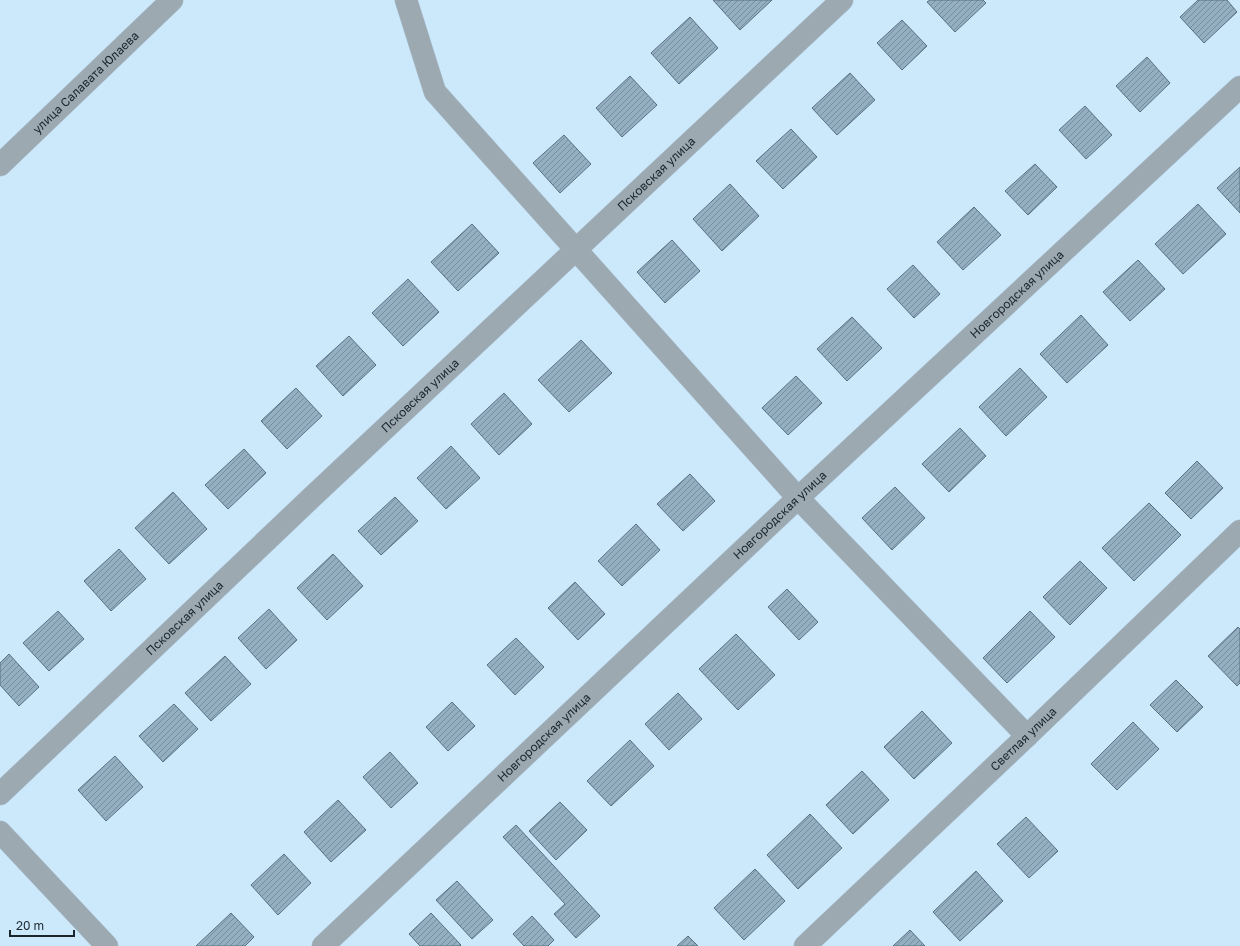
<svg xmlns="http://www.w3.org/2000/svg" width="1240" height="946" font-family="'Golos Text',sans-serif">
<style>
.building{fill:url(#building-hatch);stroke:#577181}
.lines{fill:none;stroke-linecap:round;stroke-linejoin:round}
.minor-casing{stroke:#acc5d6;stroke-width:23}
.minor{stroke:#9da9b1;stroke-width:22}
.labels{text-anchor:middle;stroke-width:4;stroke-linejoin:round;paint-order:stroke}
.street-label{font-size:12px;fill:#1a252c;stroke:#cce8fb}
</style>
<defs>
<pattern id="building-hatch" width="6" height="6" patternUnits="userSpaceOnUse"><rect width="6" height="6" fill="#94afc1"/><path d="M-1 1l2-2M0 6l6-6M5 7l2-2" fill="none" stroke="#788e9d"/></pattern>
</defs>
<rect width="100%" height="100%" fill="#cce8fb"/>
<g class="building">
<path d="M713,0H772L740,30Z"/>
<path d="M930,0H983L986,3L955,32L927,2Z"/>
<path d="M1198,0H1227L1237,12L1204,43L1180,17Z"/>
<path d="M690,17L718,48L679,84L651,53Z"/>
<path d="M902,20L927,46L902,70L877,43Z"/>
<path d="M1147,57L1170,83L1140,112L1116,86Z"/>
<path d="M850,73L875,100L837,135L812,108Z"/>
<path d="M630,76L657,105L622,137L596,108Z"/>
<path d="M1085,106L1112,135L1086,159L1059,130Z"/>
<path d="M791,129L817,157L783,189L756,161Z"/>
<path d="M564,135L591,164L560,193L533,163Z"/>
<path d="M1035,164L1057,187L1028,215L1005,191Z"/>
<path d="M1240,167V213L1217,188Z"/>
<path d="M730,184L759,216L722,251L693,219Z"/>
<path d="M1198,204L1226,234L1183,274L1155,244Z"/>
<path d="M974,207L1001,235L963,270L937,242Z"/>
<path d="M472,224L499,253L458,291L431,262Z"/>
<path d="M672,240L700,271L665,303L637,272Z"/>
<path d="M1138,260L1165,289L1130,321L1103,292Z"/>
<path d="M913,265L940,294L914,318L887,289Z"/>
<path d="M408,279L439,312L403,346L372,313Z"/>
<path d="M1081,315L1108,345L1067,383L1040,354Z"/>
<path d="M852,317L882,348L847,381L817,349Z"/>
<path d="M349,336L376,365L343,396L316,366Z"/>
<path d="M581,340L612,373L569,412L538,380Z"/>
<path d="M1020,368L1047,397L1006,436L979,407Z"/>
<path d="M796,376L822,403L788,435L762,408Z"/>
<path d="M296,388L322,416L287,449L261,421Z"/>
<path d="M504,393L532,424L499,455L471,424Z"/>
<path d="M960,428L986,456L949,492L922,464Z"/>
<path d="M451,446L480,478L446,509L417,478Z"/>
<path d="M244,449L266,473L228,509L205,485Z"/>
<path d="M1197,461L1223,488L1191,519L1165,493Z"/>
<path d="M690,474L715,501L683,531L657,504Z"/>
<path d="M895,487L925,518L892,550L862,518Z"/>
<path d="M173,492L207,529L169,564L135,528Z"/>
<path d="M395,497L418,521L381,555L358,531Z"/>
<path d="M1149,503L1181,535L1134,581L1102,548Z"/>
<path d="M636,524L660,550L622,586L598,561Z"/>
<path d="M119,549L146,579L111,611L84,581Z"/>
<path d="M333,554L363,586L327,620L297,588Z"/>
<path d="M1080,561L1107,588L1070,625L1043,597Z"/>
<path d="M575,582L605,614L578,640L548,608Z"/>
<path d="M787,589L818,622L799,640L768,607Z"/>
<path d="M269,609L297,640L266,669L238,638Z"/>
<path d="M58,611L84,639L49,671L23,643Z"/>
<path d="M1030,611L1055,637L1007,683L983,658Z"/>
<path d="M1238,627L1240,629V683L1237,686L1208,656Z"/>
<path d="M736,634L775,675L738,710L699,669Z"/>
<path d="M516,638L544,667L515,695L487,665Z"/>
<path d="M9,654L39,687L19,706L0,685V663Z"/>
<path d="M225,656L251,684L211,721L185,693Z"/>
<path d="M1176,680L1203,707L1177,732L1150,705Z"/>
<path d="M678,693L702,719L669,750L645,724Z"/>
<path d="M452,702L475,726L448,751L426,727Z"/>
<path d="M174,704L198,729L163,762L139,736Z"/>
<path d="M922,711L952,743L914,779L884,747Z"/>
<path d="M1133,722L1159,749L1117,790L1091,764Z"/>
<path d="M630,740L654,766L611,806L587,781Z"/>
<path d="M390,752L418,783L391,808L363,777Z"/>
<path d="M115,756L143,787L106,821L78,790Z"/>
<path d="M862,771L889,800L853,834L826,805Z"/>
<path d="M338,800L366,830L331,862L304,832Z"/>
<path d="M560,802L587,830L556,860L529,831Z"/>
<path d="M810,814L842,848L798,889L767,855Z"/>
<path d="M1026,817L1058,851L1029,878L997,844Z"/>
<path d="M516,825L600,916L576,938L554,914L565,904L503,837Z"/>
<path d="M284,854L311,883L278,915L251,885Z"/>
<path d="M755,869L785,901L744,940L714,908Z"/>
<path d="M976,871L1003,901L960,941L933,912Z"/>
<path d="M457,881L493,920L472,939L436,900Z"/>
<path d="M231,913L254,937L245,946H196Z"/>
<path d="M431,913L461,945L460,946H420L409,934Z"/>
<path d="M532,916L554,940L548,946H524L513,934Z"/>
<path d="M910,930L925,946H893Z"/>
<path d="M688,936L698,946H677Z"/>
</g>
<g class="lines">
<defs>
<g id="minor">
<path d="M406,0L435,92L798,498L1027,736"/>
<path id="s1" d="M0,165L172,0"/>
<path id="s2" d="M0,794L311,498L842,0"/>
<path d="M0,832L107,946"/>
<path id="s3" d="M323,946L798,498L1240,87"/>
<path id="s4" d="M805,946L1027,736L1240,531"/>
</g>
</defs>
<use href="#minor" class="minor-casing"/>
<use href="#minor" class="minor"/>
</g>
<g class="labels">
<g class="street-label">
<text dy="4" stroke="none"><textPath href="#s1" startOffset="119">улица Салавата Юлаева</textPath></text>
<text dy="4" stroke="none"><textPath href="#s2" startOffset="903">Псковская улица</textPath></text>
<text dy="4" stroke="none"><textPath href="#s3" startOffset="952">Новгородская улица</textPath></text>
<text dy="4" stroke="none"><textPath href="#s2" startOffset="579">Псковская улица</textPath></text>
<text dy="4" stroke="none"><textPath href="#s3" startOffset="628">Новгородская улица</textPath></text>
<text dy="4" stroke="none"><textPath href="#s2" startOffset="255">Псковская улица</textPath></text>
<text dy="4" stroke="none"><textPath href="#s3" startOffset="304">Новгородская улица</textPath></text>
<text dy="4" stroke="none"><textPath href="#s4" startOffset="301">Светлая улица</textPath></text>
</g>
</g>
<path d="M10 930v6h64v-6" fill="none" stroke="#1a252c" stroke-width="2"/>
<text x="16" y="930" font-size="12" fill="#1a252c" stroke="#cce8fb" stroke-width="3" paint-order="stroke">20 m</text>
</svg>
